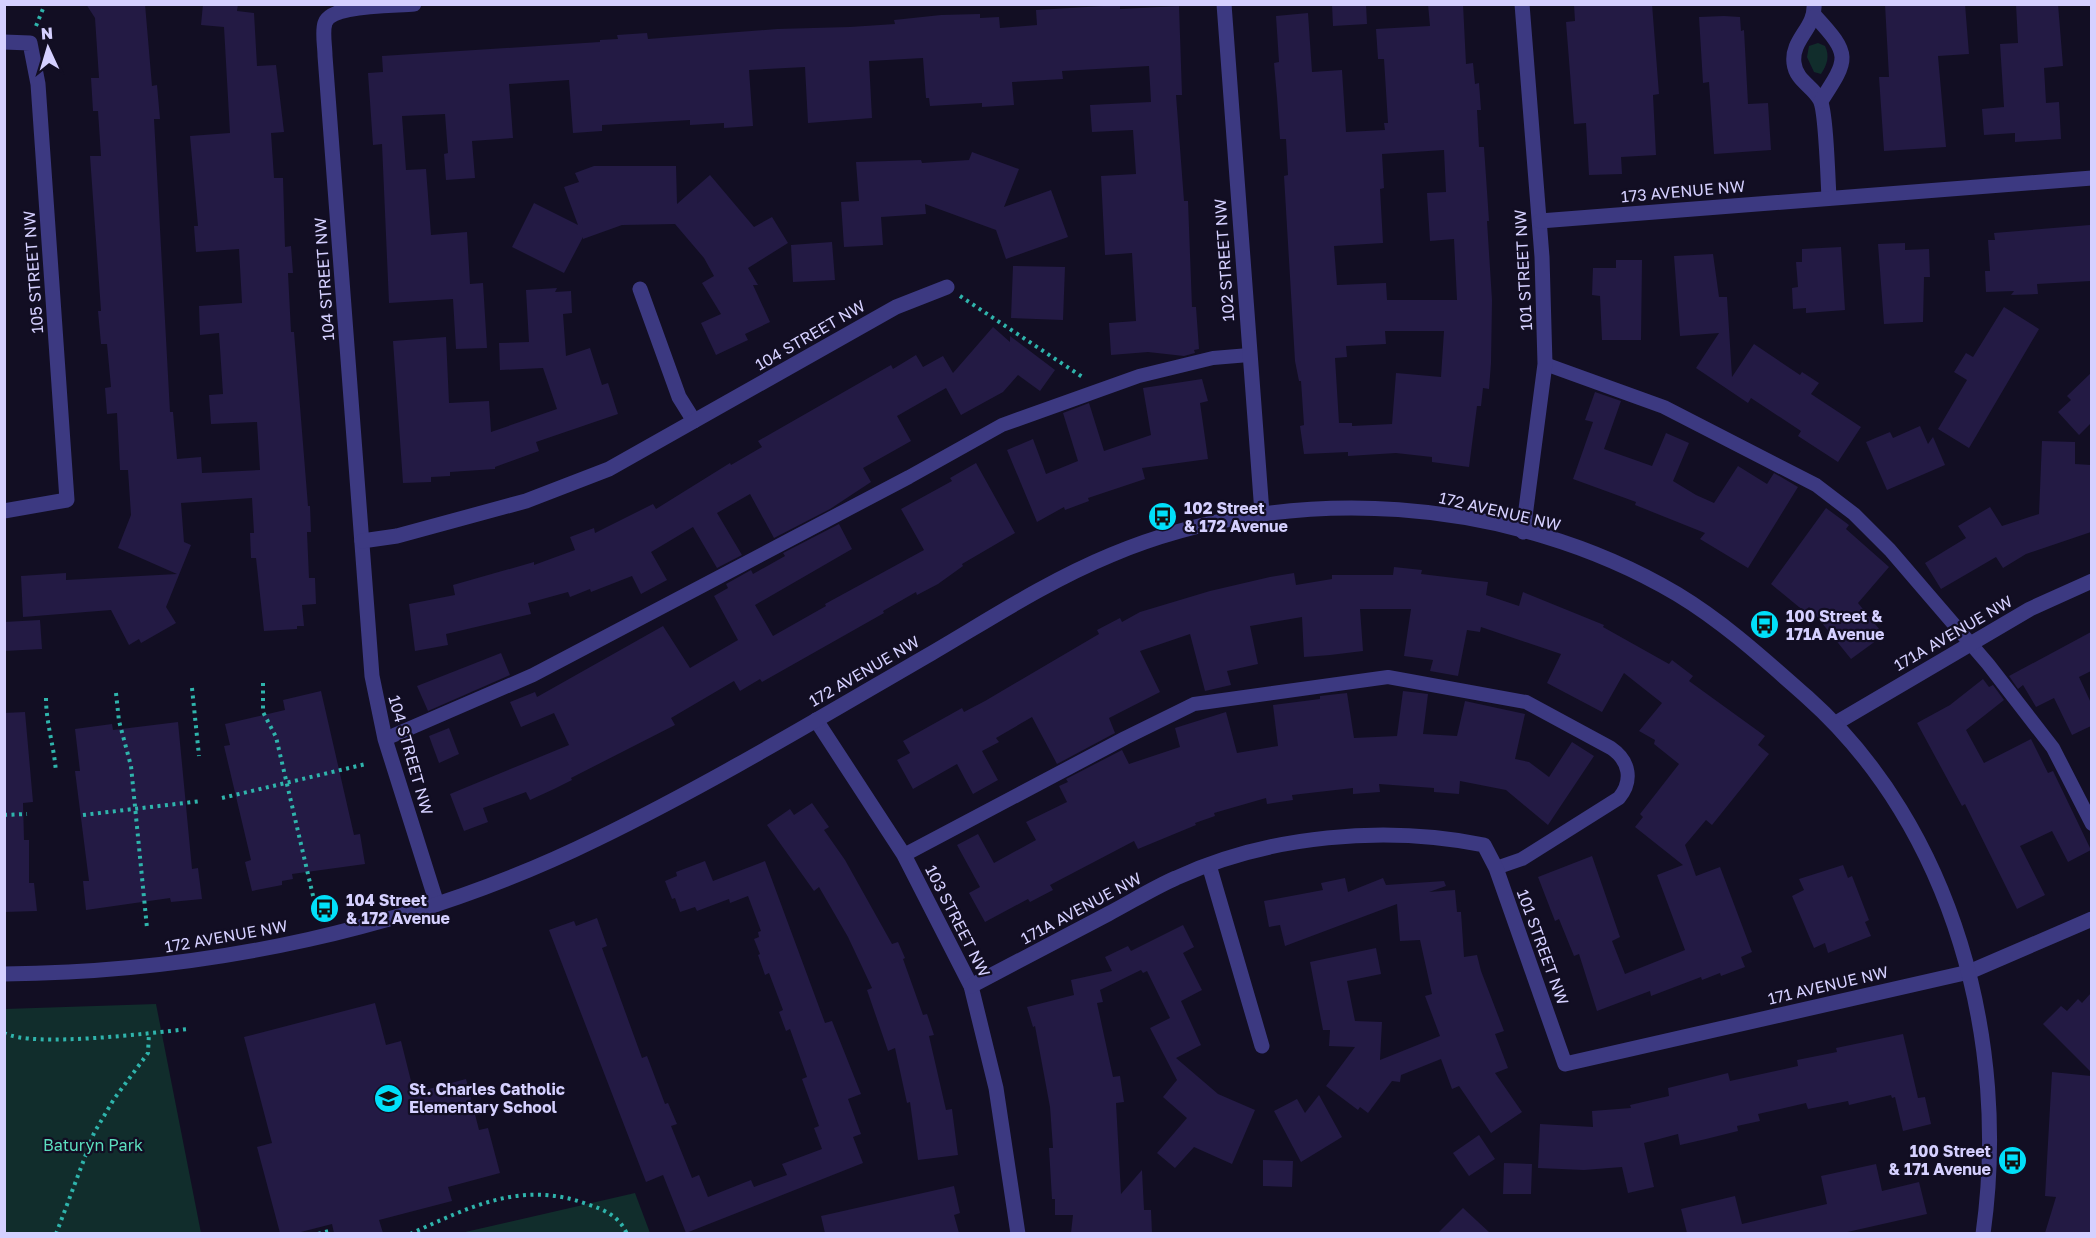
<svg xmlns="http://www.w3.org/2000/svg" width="2096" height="1238" font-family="'Golos Text',sans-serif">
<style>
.green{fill:#112d2c}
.building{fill:#231a44;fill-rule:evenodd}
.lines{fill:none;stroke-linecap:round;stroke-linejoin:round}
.path{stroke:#2fb4ac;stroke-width:4;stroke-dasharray:3 4.5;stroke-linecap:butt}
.service{stroke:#3c3981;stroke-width:14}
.minor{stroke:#3c3981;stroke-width:15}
.tertiary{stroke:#3c3981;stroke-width:15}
.labels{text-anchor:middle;stroke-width:4.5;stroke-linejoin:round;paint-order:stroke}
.street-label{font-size:16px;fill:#d5d0ff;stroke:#120e23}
.poi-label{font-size:16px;font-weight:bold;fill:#d5d0ff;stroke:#120e23;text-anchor:start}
.park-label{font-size:16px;fill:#5cdfbf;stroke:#120e23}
</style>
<rect width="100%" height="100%" fill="#120e23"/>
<g class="green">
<path d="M1818,43L1825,46C1830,56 1827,65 1821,74L1814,72L1807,57L1809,46Z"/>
<path d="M156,1004L201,1233H5V1009Z"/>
<path d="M635,1193L650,1233H461Z"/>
</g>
<g class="building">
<path d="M86,4H145L152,86L157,85L160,119H154L170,412H173L177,459L201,457L202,473L260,470L257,422L211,424L209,395L223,394L219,333L200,335L199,306L242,303L239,249L196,252L194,226H198L190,136L230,133L224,27L201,25L203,4H238L237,11L254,13L257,66L276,65L284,132L271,133L274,178H283L285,247L291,246L293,273H288L291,332H294L308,506H310L311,532H307L309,578H315L316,604L302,605L304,626H297V629L264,631L256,558H251L250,533H254L252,498L181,503L184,542L191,545L166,607L176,623L141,643L139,639L129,645L111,610L23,617L21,576L66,573V580L177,574L118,548L131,515L128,470H120L117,413L107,414L105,388L111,387L107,344H101L98,311H101L90,156H101L98,111H93L91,78H99L95,18Z"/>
<path d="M1332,4H1366L1367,24L1333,26Z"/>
<path d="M1428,4H1463L1466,64L1473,63L1475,84L1479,83L1481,110H1477L1479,147H1484L1489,221H1487L1492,300L1491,363L1489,389L1483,388L1481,406H1477L1469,467L1432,462V457L1396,453L1348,456V452L1304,454L1300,426L1304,425L1301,381H1299L1295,361L1284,176L1288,175L1286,139H1280L1277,97L1274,63L1279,62L1276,16L1308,13L1312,72L1342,70L1346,132L1385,130L1384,123H1388L1384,59H1378L1376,29L1430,26ZM1444,150L1446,192L1427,193L1430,241L1454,239L1457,300H1387L1386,283L1337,285L1334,246L1383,243L1380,189L1384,188L1382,154ZM1385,331H1444L1441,377L1396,373L1392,424L1352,426V423H1339L1335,358L1347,357L1346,346L1386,344Z"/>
<path d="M1574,4H1652L1659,94L1653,95L1656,155L1621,157L1622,174L1589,175L1586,123L1574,124L1566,22L1575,21Z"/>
<path d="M1885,4H1965L1969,54L1938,56L1946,147L1884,151L1879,77H1889Z"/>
<path d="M2016,4H2058L2063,66L2044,68L2046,103L2059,102L2061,139L2015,142V133L1984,135L1982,109L2004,107L2000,44L2018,43Z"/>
<path d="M1120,5V9L1179,6L1182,95H1176L1184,201H1188L1192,307H1196L1199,349L1194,350L1195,353L1184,356L1148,352L1111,355L1109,323L1136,321L1132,253L1105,255L1101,176L1136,174L1133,130L1092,132L1090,105L1151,102L1149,66L1062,71L1063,79L1012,82L1014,105L982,107V103L930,106L929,98H926L923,58L869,61L872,118L808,123L805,67L749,70L753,126L724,128V123L690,125V120L602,125V131L573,133L569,80L509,84L513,138L472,141L475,178L446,180L444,154L448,153L445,114L402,116L406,170L426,169L431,235L467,232L470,284L483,283L487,348L456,349L453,299L389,303L382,144L373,145L368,73L383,72L382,56L600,42V40L618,39L617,35L647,33L648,39L777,29L850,27L895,24L894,20L941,15L980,14V18L999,17L1000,28L1037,25L1036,10Z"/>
<path d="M1724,16L1740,17L1741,31L1744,30L1748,104L1768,103L1771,150L1714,154L1709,82L1703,83L1699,17Z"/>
<path d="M972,152L1019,169L1004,207L1051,190L1068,237L1006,259L996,230L925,204L926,214L881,217L883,245L844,247L841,202L859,201L856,162L921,160L922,163L969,160Z"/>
<path d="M594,166H676L677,204L710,175L754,227L772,217L788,243L748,268L758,285H753L770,322L745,334L748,340L716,355L701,323L721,314L702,283L714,276L704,258L675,224L622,225L583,239V237L564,273L512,247L534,203L578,225L564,187L579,182L575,173Z"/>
<path d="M2090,225L2091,281L2037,284L2038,294L2011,295L2014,291L1986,292L1985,271H1990L1988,240H1995L1994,233Z"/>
<path d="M832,242L835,280L793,282L791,245Z"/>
<path d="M1905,243V250L1929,249L1930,277H1924L1923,322L1884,324L1878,244Z"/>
<path d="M1841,247L1845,310L1806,313V308L1793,309L1792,288L1798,287L1796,262H1802V249Z"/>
<path d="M1713,254L1719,297H1727L1732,377L1754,344L1800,375L1802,372L1819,383L1811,394L1861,427L1838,462L1798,436L1801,431L1751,398L1748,403L1696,368L1719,333L1680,336L1674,256Z"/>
<path d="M1616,260H1642L1641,340H1602L1600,296L1592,295L1593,268H1616Z"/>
<path d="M1013,266L1065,267L1063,320L1011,318Z"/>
<path d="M557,288L555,292L571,291L572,313L563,314L566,356L590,348L602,385L608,383L618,414L536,442L539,451L495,467V469L450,472V476L431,477V482L403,483L393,341L446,337L449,403L489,401L491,432L557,409L543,368L500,370L499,343L529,342L526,290Z"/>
<path d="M2004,307L2039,329L1969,448L1938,429L1967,380L1954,372L1966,353L1973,357Z"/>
<path d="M993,327L1010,342V336L1055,370L1040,391L1018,375L1003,392L961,415L946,388L897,416L911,441L863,468L871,482L830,509L774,538L750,494L717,513L742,555L717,568L693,527L651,552L667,580L641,594L632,576L591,592L590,589L570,597L568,592L528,603L531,614L446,634L448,645L415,651L409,604L455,595L453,585L534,562V565L575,550L570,537L594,528L595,533L653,504L656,509L730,463L731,465L762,447L758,441L891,365L893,369L916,355L923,367L943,356L953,373Z"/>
<path d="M2091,373V423L2079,435L2058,412L2071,400L2067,396Z"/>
<path d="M1202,379L1208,401L1200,403L1208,459L1142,468L1145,479L1088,498L1089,501L1065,510L1064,507L1037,522L1007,450L1033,439L1046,474L1078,461L1063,413L1089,403L1104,451L1151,435L1143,388Z"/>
<path d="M1595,392L1621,401L1604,449L1652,466L1666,433L1689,443L1673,481L1696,495L1714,503L1738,466L1767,484L1774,473L1798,487L1748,568L1700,539L1705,533L1635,505L1636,502L1573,479L1593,422L1585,420Z"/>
<path d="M1920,426L1928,444L1933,437L1945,465L1887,490L1866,442L1890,432L1893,438Z"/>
<path d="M2042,441L2075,442V464L2091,465V532L2026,554L2003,568L1996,557L1941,589L1925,563L1966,538L1958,526L1990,507L2002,526L2039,514Z"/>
<path d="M976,463L1015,533L962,564L963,566L938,584L917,595L916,592L883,611L884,613L762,682L760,679L740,691L734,681L671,718L675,725L571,778L572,780L554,789L530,800L526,792L483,808L488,822L464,831L450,794L569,745L554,713L521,727L510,702L535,692L537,697L663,626L690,668L738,640L714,596L728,588L726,584L751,570L753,574L785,556L783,553L839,524L852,549L755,605L773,636L826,606L825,604L924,550L901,509L952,481L950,478Z"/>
<path d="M1826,508L1849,525L1846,529L1889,567L1858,603L1884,635L1851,659L1809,607L1805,612L1771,584Z"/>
<path d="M1394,567L1422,570L1421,574L1488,582L1486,595L1519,606L1523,592L1604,625L1603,627L1669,664L1672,660L1693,676L1689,681L1765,736L1758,745L1769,754L1712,825L1706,820L1685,845L1696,876L1720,867L1752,952L1741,957L1745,967L1721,976L1720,973L1702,980L1701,977L1651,996L1650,991L1597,1011L1579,954L1574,956L1559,919L1555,921L1538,877L1592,856L1620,937L1612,941L1625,974L1685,950L1657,875L1683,865L1635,827L1643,817L1640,814L1679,764L1654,744L1655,740L1639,731L1662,703L1624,673L1602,712L1547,683L1561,654L1481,627L1480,632L1467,630L1458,676L1430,671L1433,660L1404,656L1411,609H1360L1363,651L1330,655L1304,657L1302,617L1250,626L1258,664L1227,671L1231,685L1205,691L1190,634L1140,651L1160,692L1109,718L1115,733L1057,764L1032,717L996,738L999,742L982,751L998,780L973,794L957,764L913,789L897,760L910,753L903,741L962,708L964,712L985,701L1099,634L1097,630L1120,618L1122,622L1140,612L1210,591L1270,577L1294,573L1296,585L1332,579V575H1393Z"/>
<path d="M40,620L42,649L4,651V622Z"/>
<path d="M2091,632V671L2079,677L2091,703V726L2072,735L2054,698L2036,707L2023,685L2018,689L2009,676Z"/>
<path d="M501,653L510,675L428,711L417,686Z"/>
<path d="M1983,679L1989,687L1993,685L2004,700L1966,730L1984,763L2031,739L2048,773L2053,771L2091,850L2068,862L2052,831L2020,846L2045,895L2017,909L1965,804L1962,806L1917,723L1950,705Z"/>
<path d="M321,691L354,835L360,834L365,864L292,874L293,879L282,881V885L252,891L245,862L251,860L224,746L230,745L225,724L285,710L283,700Z"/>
<path d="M1403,691L1428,694L1423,734L1457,736L1465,701L1525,714L1515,759L1529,762L1549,777L1572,742L1594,756L1548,825L1506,790L1460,781L1459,794L1434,792V788L1379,784L1380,792L1353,794V788L1292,795L1293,800L1267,804L1266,798L1214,813L1215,816L1195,823L1196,825L1138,849L1134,841L1050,885L1053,890L1030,902L1028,899L985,922L969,893L980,887L957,845L978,834L994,863L1036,840L1026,822L1067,802L1059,786L1068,782L1066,779L1122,750L1129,764L1180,747L1175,728L1226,712L1237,753L1278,746L1273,705L1320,699V696L1347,693L1354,738L1397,736Z"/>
<path d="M25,712L33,802L23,803L24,840H29V883H34L37,911L4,912V713Z"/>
<path d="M178,722L192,869L198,868L202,899L171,902L170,898L86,910L83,881H89L75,771H80L75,729L112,724L113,730Z"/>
<path d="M449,728L459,754L439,763L429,736Z"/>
<path d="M812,803L829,827L824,830L845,860L892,944L898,942L905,958L903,959L923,1015L927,1014L934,1035L929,1036L946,1110L952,1109L958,1155L918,1160L910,1102L907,1103L895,1048L888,1051L867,990L872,988L848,937L819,887L814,891L767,825L790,809L794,815Z"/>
<path d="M705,861L713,881L765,861L825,1023L832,1021L861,1094L848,1099L861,1134L853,1137L863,1163L686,1233L663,1175L646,1182L549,930L574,921L576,926L597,918L607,946L602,948L642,1058L647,1056L665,1104L668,1103L677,1124L671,1126L692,1178L699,1175L708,1197L751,1180L754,1187L787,1175L782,1164L822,1149L814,1128L819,1126L802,1079L807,1077L790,1029L786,1031L779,1012L783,1010L769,973L765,975L758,955L760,954L754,939L759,937L758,932L761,931L748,896L730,903L729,899L697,911L695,907L680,912L675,898L672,899L665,881L677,876L676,872Z"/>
<path d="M1843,865L1848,878L1852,876L1869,920L1865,922L1871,936L1828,953L1825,943L1814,948L1792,896L1804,890L1799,879Z"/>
<path d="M1345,878L1348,892L1383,878L1386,885L1444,881L1446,886L1429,892L1455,890L1457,912H1461L1464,957L1477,955L1481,971L1504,1031L1495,1034L1508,1068L1495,1073L1522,1112L1491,1133L1459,1086L1452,1089L1441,1059L1401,1075L1400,1082L1392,1081L1368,1113L1360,1107L1358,1110L1326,1086L1355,1047L1329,1046L1330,1030H1323L1310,962L1376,948L1381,974L1347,981L1355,1021L1382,1022L1380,1060L1440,1036L1425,996L1432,994L1420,940L1400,941L1397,904L1285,946L1280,925L1269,927L1264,901L1323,890L1321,883Z"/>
<path d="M1183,925L1194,947L1183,953L1202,990L1181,1001L1201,1045L1176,1058L1218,1094L1255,1110L1232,1164L1194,1147L1175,1168L1157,1153L1187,1118L1163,1097L1177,1080L1150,1028L1170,1018L1147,971L1143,973L1141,970L1100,990L1103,1002L1097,1003L1113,1077L1120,1076L1124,1102L1116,1103L1121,1194L1142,1170L1144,1210H1151L1152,1233H1071L1073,1215H1055V1199H1052L1049,1148H1053L1050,1107L1035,1026L1033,1027L1027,1007L1074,995L1071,980L1112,971L1105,957L1128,946L1131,951Z"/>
<path d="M2091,993V1072L2043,1024L2061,1006L2067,1011L2078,999L2082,1003Z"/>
<path d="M375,1003L386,1045L401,1041L414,1093L466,1079L479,1130L488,1128L500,1173L448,1187L452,1201L379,1220L383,1233H334L332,1224L297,1233H280L257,1147L272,1143L244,1037Z"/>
<path d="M1903,1034L1918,1098L1925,1097L1931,1124L1903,1131L1895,1097L1892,1098L1891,1095L1849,1105L1848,1101L1808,1109L1806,1103L1758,1114L1760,1121L1737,1126L1738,1131L1706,1139L1680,1145L1678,1134L1644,1143L1654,1187L1628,1193L1622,1167L1584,1170L1538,1168L1540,1124L1593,1127L1592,1111L1631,1108L1630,1105L1669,1096L1668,1088L1728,1073L1730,1081L1798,1066L1797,1060L1837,1052L1836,1048Z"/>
<path d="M2052,1072L2091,1076V1233H2045L2056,1197L2045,1196Z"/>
<path d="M1319,1095L1342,1137L1301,1162L1274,1111L1297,1099L1305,1113Z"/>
<path d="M1479,1135L1495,1159L1469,1176L1453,1153Z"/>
<path d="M1263,1160L1293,1161L1292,1187L1263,1186Z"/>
<path d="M1504,1163L1532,1164L1531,1194H1503Z"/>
<path d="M1876,1164L1882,1191L1919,1182L1927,1214L1843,1233H1687L1681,1209L1735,1196L1742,1224L1827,1204L1821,1176Z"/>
<path d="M954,1186L960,1213L954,1215L959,1233H825L821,1216Z"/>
<path d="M1463,1208L1490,1233H1438Z"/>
</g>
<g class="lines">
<g class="path">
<path d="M36,26L45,4"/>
<path d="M960,296L1084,378"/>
<path d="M263,683V712L276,737L314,900"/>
<path d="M192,688L199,756"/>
<path d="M116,693L119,721L131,766L147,928"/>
<path d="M46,698C46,723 54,746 56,772"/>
<path d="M222,798L366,764"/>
<path d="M4,815L27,814"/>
<path d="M83,815L201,801"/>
<path d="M4,1033C33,1048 151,1033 188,1029"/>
<path d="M56,1234L94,1133L114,1099L148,1053L149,1033"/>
<path d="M318,1234L329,1231"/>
<path d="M410,1234C470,1207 521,1180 587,1204C605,1210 619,1216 627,1234"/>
</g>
<g class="service">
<path d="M1545,364L1664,407L1816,485L1854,514L1890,550L1988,664L2053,748L2092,824"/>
<path d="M385,739L533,675L909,477L1002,425L1139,376L1213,358L1249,355"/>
<path d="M904,855L1125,738L1194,704L1388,677L1526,702L1611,748C1630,761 1633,781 1619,798L1522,859L1496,868"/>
</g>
<g class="minor">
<path d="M414,4C396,6 331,4 325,23C322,32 325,46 325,56L372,676L385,739L437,904"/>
<path d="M1224,4L1262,513"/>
<path d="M1522,4L1542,257L1545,364L1523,532"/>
<path d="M1814,4C1816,28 1791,39 1794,63C1796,81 1813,86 1820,100C1826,111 1828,181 1829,198"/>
<path d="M1815,16C1851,55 1849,58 1821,101"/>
<path d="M4,42L30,43L38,84L67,500L4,511"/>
<path d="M1540,221L2092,178"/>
<path d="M640,289L679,397L694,421"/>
<path d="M362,541L397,536L526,501L609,469L896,307L947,287"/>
<path d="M816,720L904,855L971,986L996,1088L1018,1234"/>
<path d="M1836,723L2030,609L2092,581"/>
<path d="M1209,865L1262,1046"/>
<path d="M971,986C1017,962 1063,938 1108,914C1131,902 1153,888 1176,878C1269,835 1385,825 1484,845L1496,868L1565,1064L1969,972L2092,919"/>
</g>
<path class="tertiary" d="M4,974C208,972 414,929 597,839C710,784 823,716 932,653C990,619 1048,581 1111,555C1289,480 1511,496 1677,594C1725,623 1765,660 1807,697C1954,828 2010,1043 1983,1234"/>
</g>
<defs>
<symbol id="bus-disc" viewBox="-11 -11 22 22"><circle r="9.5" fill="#01dff9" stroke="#120e23"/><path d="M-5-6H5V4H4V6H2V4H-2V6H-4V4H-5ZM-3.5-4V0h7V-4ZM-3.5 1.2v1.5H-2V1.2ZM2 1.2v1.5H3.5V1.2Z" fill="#111"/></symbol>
<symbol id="school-disc" viewBox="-11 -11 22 22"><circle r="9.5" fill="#01dff9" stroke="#120e23"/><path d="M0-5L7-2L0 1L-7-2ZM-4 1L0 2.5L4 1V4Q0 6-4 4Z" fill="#111"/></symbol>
</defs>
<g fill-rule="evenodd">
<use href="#bus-disc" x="1146" y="500" width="33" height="33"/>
<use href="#bus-disc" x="1748" y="608" width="33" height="33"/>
<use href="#bus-disc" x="308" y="892" width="33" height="33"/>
<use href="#school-disc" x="372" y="1082" width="33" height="33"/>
<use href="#bus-disc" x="1996" y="1144" width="33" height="33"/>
</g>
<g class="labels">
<g class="street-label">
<text transform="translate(1683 191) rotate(-5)" y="6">173 AVENUE NW</text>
<text transform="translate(1224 260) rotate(-94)" y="6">102 STREET NW</text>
<text transform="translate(1523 270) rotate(-93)" y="6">101 STREET NW</text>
<text transform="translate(33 272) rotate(-94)" y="6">105 STREET NW</text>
<text transform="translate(324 279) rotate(-94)" y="6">104 STREET NW</text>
<text transform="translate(810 335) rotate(-30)" y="6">104 STREET NW</text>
<text transform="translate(1500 511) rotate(13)" y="6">172 AVENUE NW</text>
<text transform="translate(1953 633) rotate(-30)" y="6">171A AVENUE NW</text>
<text transform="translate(864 671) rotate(-30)" y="6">172 AVENUE NW</text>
<text transform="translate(411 755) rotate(74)" y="6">104 STREET NW</text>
<text transform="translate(1081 908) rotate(-28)" y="6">171A AVENUE NW</text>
<text transform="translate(958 921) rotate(63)" y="6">103 STREET NW</text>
<text transform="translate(226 936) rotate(-10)" y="6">172 AVENUE NW</text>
<text transform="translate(1543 947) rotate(70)" y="6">101 STREET NW</text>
<text transform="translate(1828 985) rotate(-13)" y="6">171 AVENUE NW</text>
</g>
<g class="poi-label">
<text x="1184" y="514">102 Street<tspan x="1184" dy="18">&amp; 172 Avenue</tspan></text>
<text x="1786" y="622">100 Street &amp;<tspan x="1786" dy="18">171A Avenue</tspan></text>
<text x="346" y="906">104 Street<tspan x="346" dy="18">&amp; 172 Avenue</tspan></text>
<text x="409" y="1095">St. Charles Catholic<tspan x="409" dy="18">Elementary School</tspan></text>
<text x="1991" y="1157" text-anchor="end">100 Street<tspan x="1991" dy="18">&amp; 171 Avenue</tspan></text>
</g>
<g class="park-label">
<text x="93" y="1151">Baturyn Park</text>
</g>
</g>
<rect width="2096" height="1238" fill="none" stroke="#d5d0ff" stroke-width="12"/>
<g transform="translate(48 48) rotate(356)" stroke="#120e23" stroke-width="4.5" paint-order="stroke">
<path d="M0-4.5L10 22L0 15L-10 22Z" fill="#d5d0ff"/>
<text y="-9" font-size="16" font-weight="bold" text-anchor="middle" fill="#d5d0ff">N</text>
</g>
</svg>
